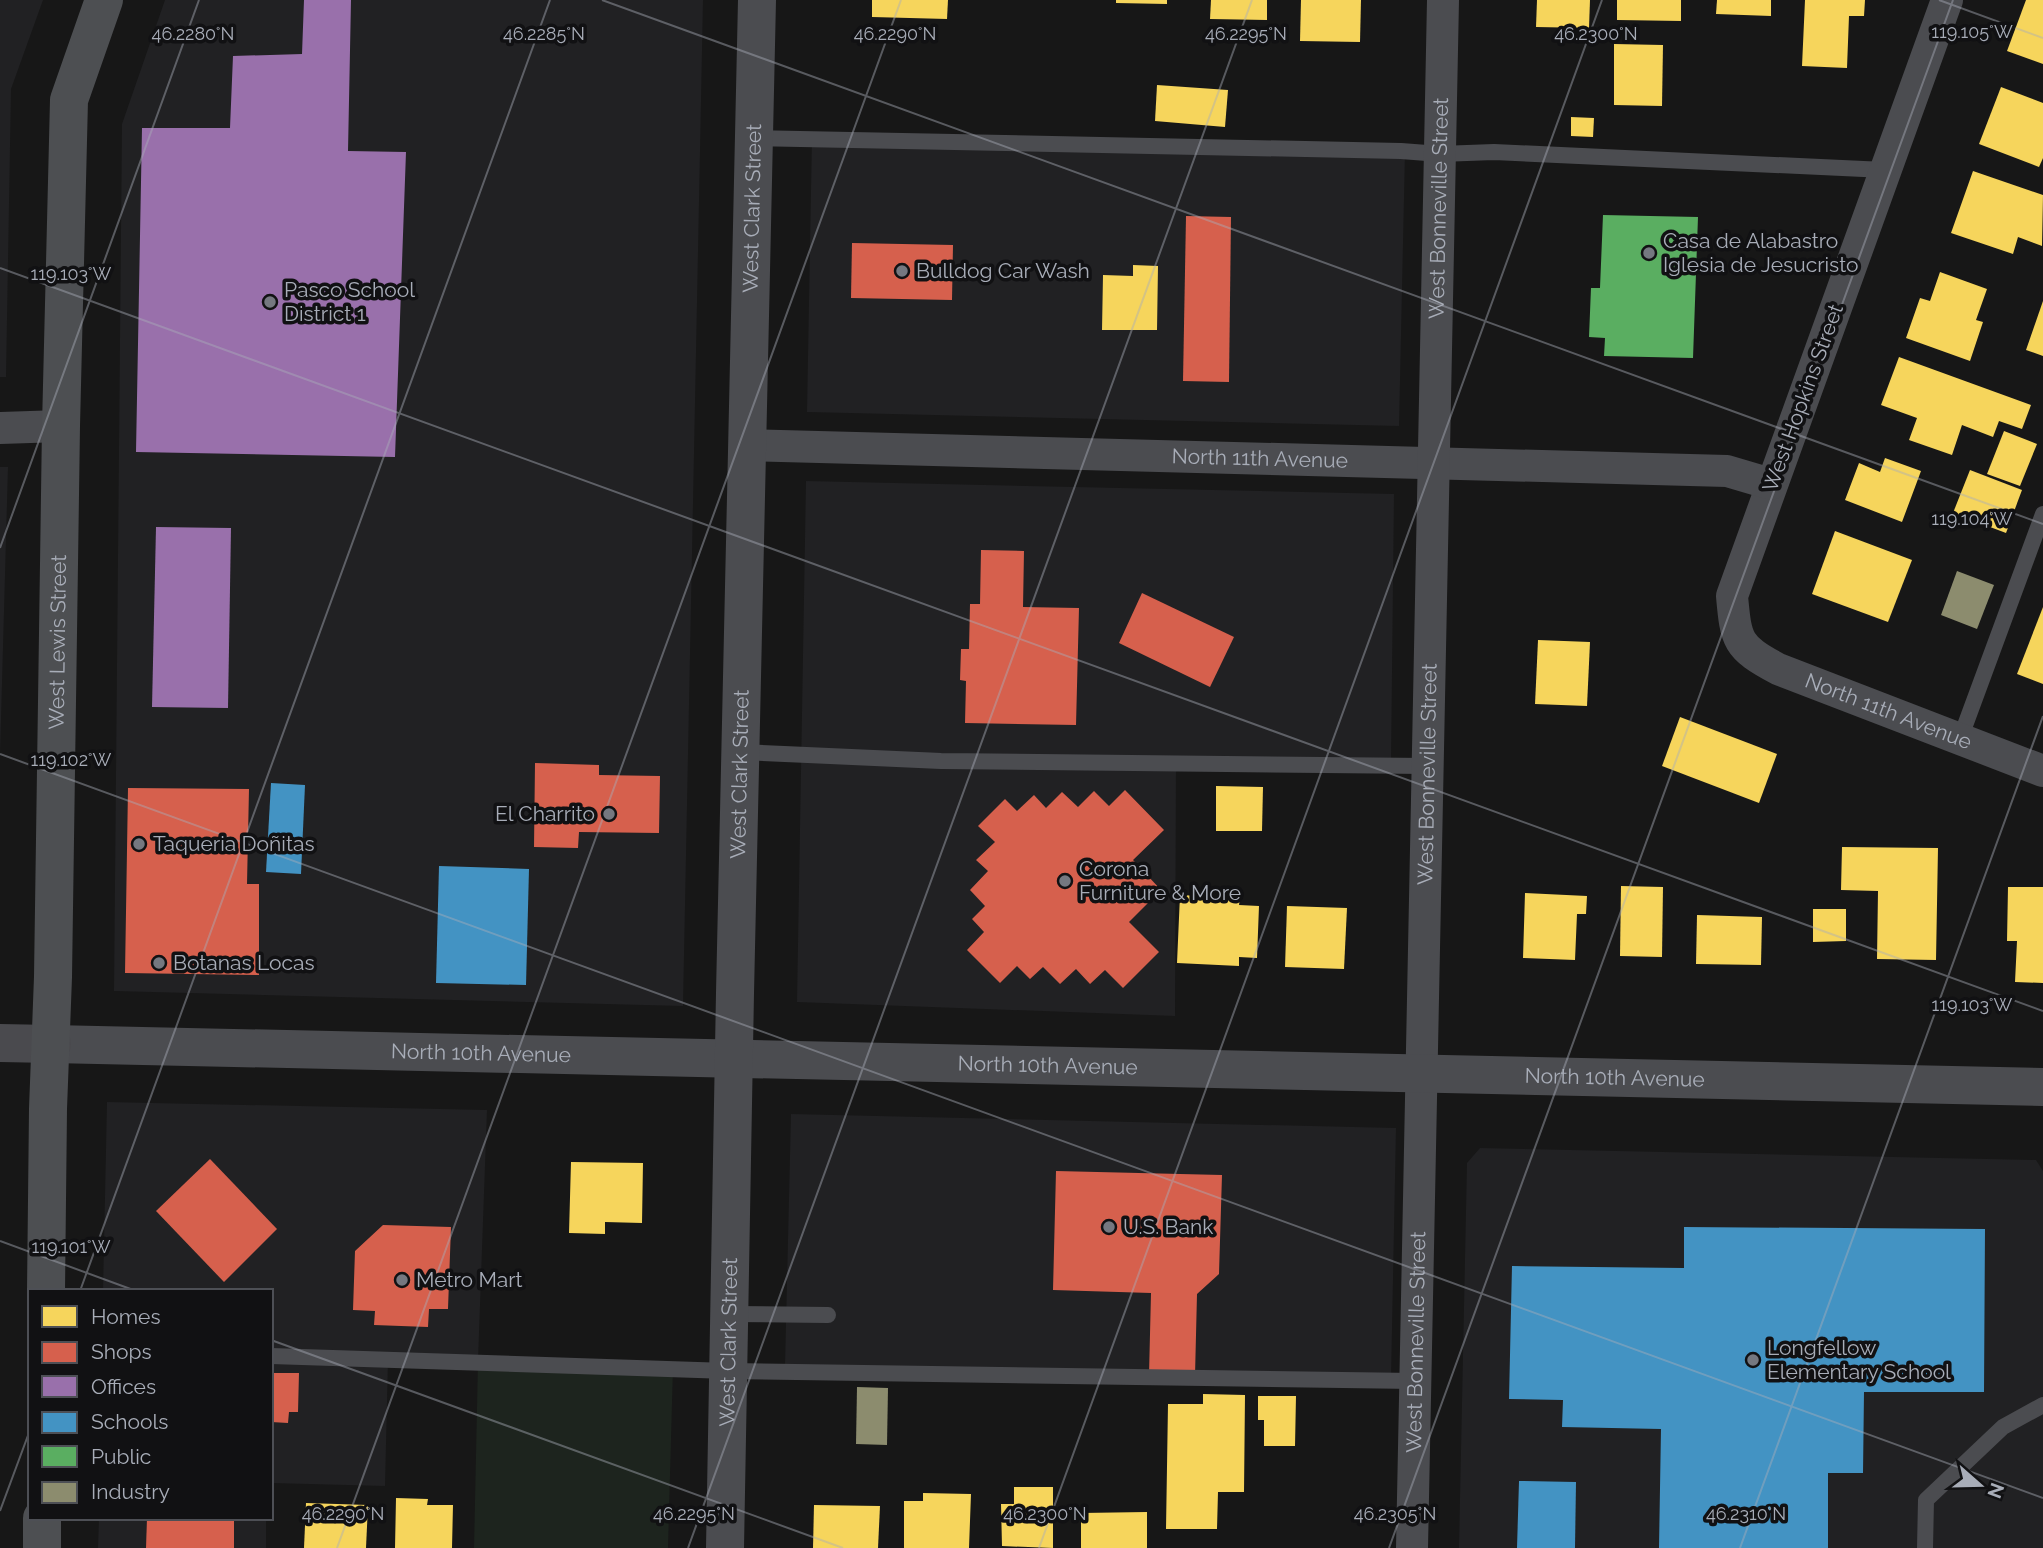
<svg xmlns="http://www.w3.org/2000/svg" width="2043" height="1548" font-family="Raleway,sans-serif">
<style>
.built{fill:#212123}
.green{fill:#1d241e}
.homes{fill:#f6d55c}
.shops{fill:#d6604d}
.offices{fill:#9970ab}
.schools{fill:#4393c3}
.public{fill:#5aae61}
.industry{fill:#8c8c6e}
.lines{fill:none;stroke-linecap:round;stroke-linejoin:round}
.service{stroke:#4b4c50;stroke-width:16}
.minor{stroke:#4b4c50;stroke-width:32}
.tertiary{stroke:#4b4c50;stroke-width:38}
.secondary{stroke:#4a4a4e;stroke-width:38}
.primary{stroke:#4d4f52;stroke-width:38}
.ticks{fill:none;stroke:#a8adb8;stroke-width:2;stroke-opacity:0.45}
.poi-dot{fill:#757880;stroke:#111113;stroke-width:2.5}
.labels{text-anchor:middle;stroke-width:7;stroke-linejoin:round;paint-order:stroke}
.street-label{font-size:21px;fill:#a8adb8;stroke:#111113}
.poi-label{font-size:21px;fill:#a8adb8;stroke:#111113;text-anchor:start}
.ticks-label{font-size:18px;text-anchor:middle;fill:#a8adb8;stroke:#111113;stroke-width:7;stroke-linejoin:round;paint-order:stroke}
</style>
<rect width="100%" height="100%" fill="#171717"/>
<g class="built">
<path d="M0,0H43L11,89L6,377H0Z"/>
<path d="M165,0H703L683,1006L114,991L122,124Z"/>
<path d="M812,136L1405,152L1399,426L807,412Z"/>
<path d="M0,467H8L0,755Z"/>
<path d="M806,481L1394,494L1391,763L1176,761L1175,1016L797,1002Z"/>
<path d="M107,1102L487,1110L478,1361L388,1360L385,1486L271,1483V1291H103Z"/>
<path d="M791,1114L1396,1128L1391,1379L785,1366Z"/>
<path d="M1480,1148L2036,1160L2043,1171V1548H1459L1467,1163Z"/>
<path d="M99,1518H266V1548H98Z"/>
</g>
<path class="green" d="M478,1361L673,1367L668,1548H474Z"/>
<g class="homes">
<path d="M872,0H948L947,19L872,17Z"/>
<path d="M1116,0H1167V4L1116,3Z"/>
<path d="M1211,0H1267V20L1210,19Z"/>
<path d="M1301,0H1361L1360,42L1300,41Z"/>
<path d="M1537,0H1590L1589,28L1536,27Z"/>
<path d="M1617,0H1681V21L1617,20Z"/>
<path d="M1717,0H1771V16L1716,14Z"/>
<path d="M1805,0H1865L1864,16H1849L1847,68L1802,66Z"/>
<path d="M2026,0H2043V64L2007,51Z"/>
<path d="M1614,44L1663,45L1662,106L1614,105Z"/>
<path d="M1157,85L1228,90L1225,127L1155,121Z"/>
<path d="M2001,87L2043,103V158L2039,167L1979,144Z"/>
<path d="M1571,117L1594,118L1593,137L1571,136Z"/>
<path d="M1973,171L2043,195L2042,246L2018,237L2013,254L1951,233Z"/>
<path d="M1133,265L1158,266L1157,330H1102L1103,275L1133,276Z"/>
<path d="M1940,272L1987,289L1976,320L1983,322L1970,361L1906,338L1920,298L1930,301Z"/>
<path d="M2043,301V356L2026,350Z"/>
<path d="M1899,357L2031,405L2022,429L1999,421L1993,437L1962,425L1952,455L1909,440L1917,418L1881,405Z"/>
<path d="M2004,431L2037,444L2020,486L1987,474Z"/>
<path d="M1885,458L1921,471L1902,522L1845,500L1859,463L1880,472Z"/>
<path d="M1970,470L2022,490L2006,533L1953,513Z"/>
<path d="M1835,531L1912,560L1888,622L1812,594Z"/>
<path d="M2043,607V684L2017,674Z"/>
<path d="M1538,640L1590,642L1587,706L1535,704Z"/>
<path d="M1680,717L1777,754L1759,803L1662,766Z"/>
<path d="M1216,786L1263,787L1262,831H1216Z"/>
<path d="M1842,847L1938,848L1936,960L1877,959L1878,891L1841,890Z"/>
<path d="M1621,886L1663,887L1662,957L1620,956Z"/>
<path d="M2008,887H2043V983L2015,982L2017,941H2007Z"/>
<path d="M1525,893L1587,896L1586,914H1577L1575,960L1523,958Z"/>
<path d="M1180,895L1240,898L1239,905L1259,906L1257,958L1239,957V966L1177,963Z"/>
<path d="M1287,906L1347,908L1344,969L1285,967Z"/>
<path d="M1813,909H1846V941L1813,942Z"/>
<path d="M1697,915L1762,917L1761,965L1696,964Z"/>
<path d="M571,1162L643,1163L642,1223L605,1222V1234L569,1233Z"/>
<path d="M1203,1394L1245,1395L1244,1492H1218L1217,1529H1166L1168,1404H1203Z"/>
<path d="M1258,1396H1296L1295,1446H1264V1420H1258Z"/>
<path d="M1014,1487H1053V1548L1002,1546L1001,1504H1014Z"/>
<path d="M923,1493L971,1494L969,1548H904V1501H923Z"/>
<path d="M396,1498L428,1499L427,1505H453L452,1548H395Z"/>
<path d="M306,1503L368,1505L366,1548H304Z"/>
<path d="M814,1505L880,1506L878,1548H813Z"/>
<path d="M1147,1512V1548H1081V1513Z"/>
</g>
<g class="shops">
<path d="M1186,216L1231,217L1229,382L1183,381Z"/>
<path d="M852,243L953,245L952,300L851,298Z"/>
<path d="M981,550L1024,551L1023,607L1079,608L1076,725L965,723L966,681L960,680L961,649H969L970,604H980Z"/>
<path d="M1142,593L1234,637L1210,687L1119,643Z"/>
<path d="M535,763L599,765V775L660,776L659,833L579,832L578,848L534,847Z"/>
<path d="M128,788L249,789L247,884H259V975L125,973Z"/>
<path d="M1125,790L1164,830L1133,860L1161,890L1129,922L1159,952L1123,988L1105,970L1090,984L1076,969L1060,984L1043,967L1030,979L1017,966L1000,983L967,950L984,932L972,919L985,906L970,890L988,871L976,860L995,842L978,826L1005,799L1017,811L1034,795L1046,808L1062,792L1078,807L1094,791L1109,806Z"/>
<path d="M210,1159L277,1229L224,1282L156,1211Z"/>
<path d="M1056,1171L1222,1175L1219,1274L1197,1294L1195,1376L1149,1375L1151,1293L1053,1290Z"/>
<path d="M383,1225L451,1227L448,1309H429L428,1327L374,1325L375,1311L353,1310L355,1251Z"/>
<path d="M271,1373H299L298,1412H289L288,1423L271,1422Z"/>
<path d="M147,1518H234V1548H146Z"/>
</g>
<g class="offices">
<path d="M304,0H351L348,151L406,152L395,457L136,452L142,128H230L233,56L302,54Z"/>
<path d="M156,527L231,528L228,708L152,707Z"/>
</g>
<g class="schools">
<path d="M271,783L305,785L301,874L266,872Z"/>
<path d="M439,866L529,869L526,985L436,983Z"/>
<path d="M1684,1227L1985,1229L1984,1392H1864L1863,1473H1828V1548H1659L1661,1429L1562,1427L1563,1400L1509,1399L1512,1266L1684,1268Z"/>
<path d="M1519,1481L1576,1482L1575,1548H1517Z"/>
</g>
<path class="public" d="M1603,215L1698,217L1693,358L1604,356L1605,338L1589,337L1591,288H1600Z"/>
<g class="industry">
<path d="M1957,571L1994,585L1977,629L1941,615Z"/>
<path d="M857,1387L888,1388L887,1445L856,1444Z"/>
</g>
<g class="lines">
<g class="service">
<path d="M754,138L1401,151L1440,154L1494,152L1885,170"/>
<path d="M1960,739L2043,514"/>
<path d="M741,752L941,761L1427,766"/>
<path d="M729,1314L828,1315"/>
<path d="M271,1356L728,1371L1415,1381"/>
<path d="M1925,1548L1926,1500L2003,1427L2043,1405"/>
</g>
<g class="minor">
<path id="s1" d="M1947,0L1732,596C1736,641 1737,647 1778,669L2043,771"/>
<path d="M0,428L61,426"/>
<path id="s2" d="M747,445L1727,471L1771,484"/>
<path id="s3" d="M1412,1548L1443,0"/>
</g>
<g class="tertiary">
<path id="s4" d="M52,1044L2043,1087"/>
<path id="s5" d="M725,1548L735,993L757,0"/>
</g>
<path class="secondary" d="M0,1043L52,1044"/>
<g class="primary">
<path id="s6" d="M46,1291L48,1109L53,977L61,426L69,100L104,0"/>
<path d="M42,1548V1518"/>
</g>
</g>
<path class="ticks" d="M602,0L2043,524M1939,0L2043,38M0,268L2043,1011M0,548L199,0M0,754L2043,1498M0,1241L136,1291M80,1291L550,0M271,1340L843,1548M0,1511L30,1430M337,1548L901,0M688,1548L1252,0M1039,1548L1602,0M1389,1548L1953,0M1740,1548L2043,716"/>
<g class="poi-dot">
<circle cx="1649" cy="253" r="7"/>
<circle cx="902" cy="271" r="7"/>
<circle cx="270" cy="302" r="7"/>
<circle cx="609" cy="814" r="7"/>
<circle cx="139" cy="844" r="7"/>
<circle cx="1065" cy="881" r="7"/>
<circle cx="159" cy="963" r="7"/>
<circle cx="1109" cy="1227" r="7"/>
<circle cx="402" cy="1280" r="7"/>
<circle cx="1753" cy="1360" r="7"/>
</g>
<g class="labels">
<g class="street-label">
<text dy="7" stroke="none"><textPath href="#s5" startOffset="1340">West Clark Street</textPath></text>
<text dy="7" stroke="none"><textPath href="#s3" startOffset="1340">West Bonneville Street</textPath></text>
<text transform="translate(1803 398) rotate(-70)" y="7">West Hopkins Street</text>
<text dy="7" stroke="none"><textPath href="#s2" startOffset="513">North 11th Avenue</textPath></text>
<text dy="7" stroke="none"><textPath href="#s6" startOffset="649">West Lewis Street</textPath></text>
<text dy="7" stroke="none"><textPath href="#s1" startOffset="845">North 11th Avenue</textPath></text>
<text dy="7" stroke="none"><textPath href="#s5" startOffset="774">West Clark Street</textPath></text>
<text dy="7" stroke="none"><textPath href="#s3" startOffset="774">West Bonneville Street</textPath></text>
<text dy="7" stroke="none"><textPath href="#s4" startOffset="429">North 10th Avenue</textPath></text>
<text dy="7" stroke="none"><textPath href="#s4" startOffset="996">North 10th Avenue</textPath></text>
<text dy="7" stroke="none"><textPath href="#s4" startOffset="1563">North 10th Avenue</textPath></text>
<text dy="7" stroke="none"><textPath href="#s5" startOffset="206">West Clark Street</textPath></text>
<text dy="7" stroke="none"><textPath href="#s3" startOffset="206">West Bonneville Street</textPath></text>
</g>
<g class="poi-label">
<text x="1663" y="248">Casa de Alabastro<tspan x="1663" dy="24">Iglesia de Jesucristo</tspan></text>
<text x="916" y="278">Bulldog Car Wash</text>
<text x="284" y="297">Pasco School<tspan x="284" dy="24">District 1</tspan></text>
<text x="595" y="821" text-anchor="end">El Charrito</text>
<text x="153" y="851">Taqueria Doñitas</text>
<text x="1079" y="876">Corona<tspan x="1079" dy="24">Furniture &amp; More</tspan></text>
<text x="173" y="970">Botanas Locas</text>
<text x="1123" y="1234">U.S. Bank</text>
<text x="416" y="1287">Metro Mart</text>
<text x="1767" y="1355">Longfellow<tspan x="1767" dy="24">Elementary School</tspan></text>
</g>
</g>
<g class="ticks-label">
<text x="1972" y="38">119.105°W</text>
<text x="544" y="40">46.2285°N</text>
<text x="193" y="40">46.2280°N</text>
<text x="895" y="40">46.2290°N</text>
<text x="1246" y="40">46.2295°N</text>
<text x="1596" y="40">46.2300°N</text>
<text x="71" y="280">119.103°W</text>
<text x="1972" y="525">119.104°W</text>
<text x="71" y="766">119.102°W</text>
<text x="1972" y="1011">119.103°W</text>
<text x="71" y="1253">119.101°W</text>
<text x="343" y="1520">46.2290°N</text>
<text x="694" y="1520">46.2295°N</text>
<text x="1045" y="1520">46.2300°N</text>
<text x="1395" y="1520">46.2305°N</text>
<text x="1746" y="1520">46.2310°N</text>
</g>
<rect x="28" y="1289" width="245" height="231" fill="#111113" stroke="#4d4f55" stroke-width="2"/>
<rect x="42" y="1306" width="35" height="21" fill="#f6d55c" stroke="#4d4f55" stroke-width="2"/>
<text x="91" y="1324" font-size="21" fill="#a8adb8">Homes</text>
<rect x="42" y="1342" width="35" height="21" fill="#d6604d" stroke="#4d4f55" stroke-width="2"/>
<text x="91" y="1359" font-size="21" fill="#a8adb8">Shops</text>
<rect x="42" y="1376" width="35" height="21" fill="#9970ab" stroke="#4d4f55" stroke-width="2"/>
<text x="91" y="1394" font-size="21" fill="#a8adb8">Offices</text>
<rect x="42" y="1412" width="35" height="21" fill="#4393c3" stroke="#4d4f55" stroke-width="2"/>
<text x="91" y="1429" font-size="21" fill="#a8adb8">Schools</text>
<rect x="42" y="1446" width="35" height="21" fill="#5aae61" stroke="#4d4f55" stroke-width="2"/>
<text x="91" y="1464" font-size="21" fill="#a8adb8">Public</text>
<rect x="42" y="1482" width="35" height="21" fill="#8c8c6e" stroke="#4d4f55" stroke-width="2"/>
<text x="91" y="1499" font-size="21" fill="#a8adb8">Industry</text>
<g transform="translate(1980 1485) rotate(110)" stroke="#111113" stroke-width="5" paint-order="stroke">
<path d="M0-5L12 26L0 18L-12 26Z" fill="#a8adb8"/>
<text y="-10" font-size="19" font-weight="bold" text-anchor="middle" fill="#a8adb8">N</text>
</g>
</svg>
